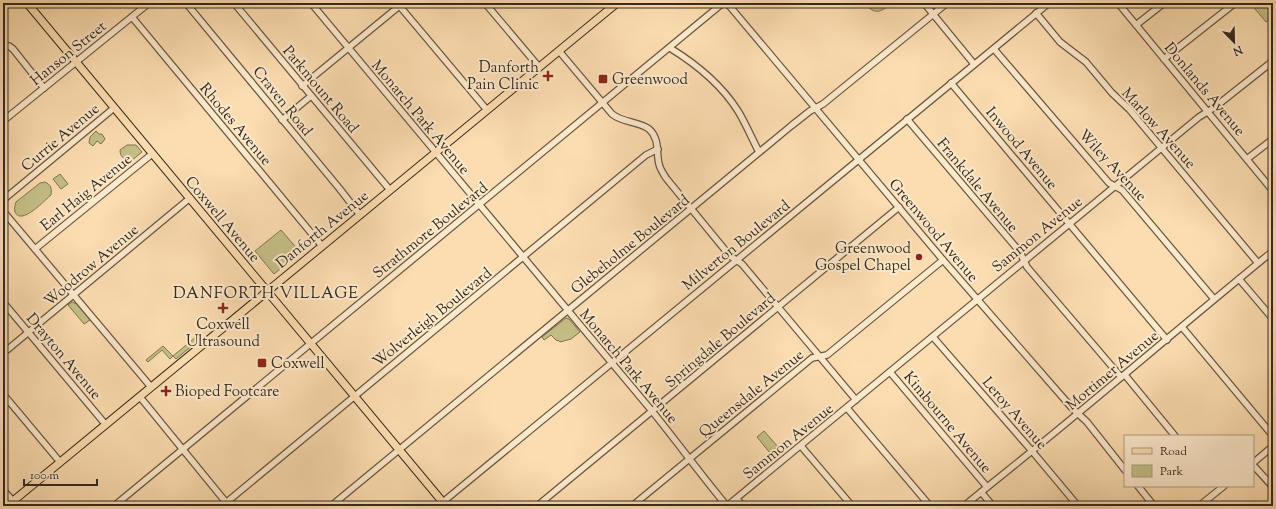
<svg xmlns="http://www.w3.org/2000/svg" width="1276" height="509" font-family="'Sorts Mill Goudy',serif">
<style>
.green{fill:#c5bf87;stroke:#7e7452}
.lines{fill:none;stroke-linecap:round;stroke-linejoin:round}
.minor-casing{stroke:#685741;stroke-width:8}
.major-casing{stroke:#362a1c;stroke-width:9}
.minor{stroke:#fde9cc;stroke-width:5.5}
.major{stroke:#fcddb1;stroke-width:7}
.poi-dot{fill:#8f2418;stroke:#fde9cc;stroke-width:1.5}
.labels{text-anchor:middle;stroke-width:4;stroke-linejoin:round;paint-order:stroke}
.street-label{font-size:15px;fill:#362a1c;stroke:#fde9cc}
.poi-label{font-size:15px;fill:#362a1c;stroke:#fde9cc;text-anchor:start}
.neighbourhood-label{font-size:16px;letter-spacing:1px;fill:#362a1c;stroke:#fde9cc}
</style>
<rect width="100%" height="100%" fill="#fcddb1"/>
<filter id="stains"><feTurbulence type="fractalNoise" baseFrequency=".005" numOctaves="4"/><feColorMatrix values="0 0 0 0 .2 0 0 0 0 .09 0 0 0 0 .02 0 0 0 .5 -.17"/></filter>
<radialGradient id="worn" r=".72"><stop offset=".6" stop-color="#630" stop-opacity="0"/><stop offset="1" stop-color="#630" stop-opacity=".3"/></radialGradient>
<g class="green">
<path d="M864,3H892C880,13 875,15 864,3Z"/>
<path d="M1250,3H1273V17L1266,22Z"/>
<path d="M96,131L99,134H102L105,139L101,144L97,141L93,146L89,143L90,137Z"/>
<path d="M127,145H136L142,152L130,162C124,159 120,157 120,150Z"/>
<path d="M60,174L68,184L61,189L53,179Z"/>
<path d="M45,182C51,185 52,188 51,195C45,200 21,226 15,212C14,208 15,205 16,202L40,183Z"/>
<path d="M281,230L300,252L274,274L255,251Z"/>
<path d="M72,302L77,304L90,320L84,324L68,305Z"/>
<path d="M566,318L569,319L580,332L571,339L560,342L558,340L557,341L551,335L544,340L542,337Z"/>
<path d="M197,336L200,339L176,359L173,356L170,359L162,350L148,362L146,360L163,346L173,356Z"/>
<path d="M764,431L778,447L770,453L757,437Z"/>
</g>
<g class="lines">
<defs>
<g id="minor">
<path d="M186,3L339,188L360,215"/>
<path d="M234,3L390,190"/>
<path d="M311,3L652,411C678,443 701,475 727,506"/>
<path d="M397,3L487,110"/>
<path d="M485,3L539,67"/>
<path d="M727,3L943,260L1072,408L1087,422L1125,470"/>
<path d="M924,3L974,64"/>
<path d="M1118,3L1273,191"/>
<path d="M1036,13L1060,42L1086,62L1112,93L1129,109L1258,263"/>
<path d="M132,17L322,246"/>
<path d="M1136,25L1164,3"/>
<path d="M3,47L9,46L13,49L44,88"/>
<path d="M670,48C696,64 721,84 738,111C746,124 752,139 759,152"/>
<path d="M994,49L1109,183L1122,190L1214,299"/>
<path d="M559,51L612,114C623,123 638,121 649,129C660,139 656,152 659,164C660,169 663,173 666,178L730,256L742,264L856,400"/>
<path d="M1164,59L1235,3"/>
<path d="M951,83L1167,340"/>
<path d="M302,86L403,3"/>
<path d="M907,119L1020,252L1027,267L1121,377"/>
<path d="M282,120L311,96"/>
<path d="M3,121L149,3"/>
<path d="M1247,159L1273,139"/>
<path d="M3,200L114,108"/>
<path d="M3,211L151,387"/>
<path d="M35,249L152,154"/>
<path d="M1239,279L1273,319"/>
<path d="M3,302L106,425"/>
<path d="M1182,327L1273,436"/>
<path d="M933,337L1032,451L1078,506"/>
<path d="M7,350L190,198"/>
<path d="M890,372L987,487"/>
<path d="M1125,375L1175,436"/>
<path d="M3,394L60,462"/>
<path d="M140,397L229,506"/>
<path d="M847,408L930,506"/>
<path d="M801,446L852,506"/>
<path d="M1253,463L1273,446"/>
<path d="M1253,465L1273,487"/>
<path d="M1138,486L1154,506"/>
<path d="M3,490L13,501"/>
<path d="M981,492L993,506"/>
<path d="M737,499L743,506"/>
<path d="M114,506L723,3"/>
<path d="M222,506L646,155L658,149"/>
<path d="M331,506L791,126L810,111L823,104L947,3"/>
<path d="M438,506L1049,3"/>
<path d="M537,506L899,207"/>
<path d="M632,506L812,358L827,355L943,260"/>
<path d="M727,506L1199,117L1215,107L1273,61"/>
<path d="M964,506C1002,475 1040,445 1077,414C1142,360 1207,305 1273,251"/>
<path d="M1199,506L1224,486"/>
</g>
<g id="major">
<path d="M27,3L446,506"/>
<path d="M7,506L617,3"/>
</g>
</defs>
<use href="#minor" class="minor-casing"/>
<use href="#major" class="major-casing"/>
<use href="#minor" class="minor"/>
<use href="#major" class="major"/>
</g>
<g class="poi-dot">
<path d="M546 70h4v4h4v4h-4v4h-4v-4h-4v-4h4z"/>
<rect x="598" y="74" width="10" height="10" rx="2"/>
<circle cx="919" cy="257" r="4"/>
<path d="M221 302h4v4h4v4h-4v4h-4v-4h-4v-4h4z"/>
<rect x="257" y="358" width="10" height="10" rx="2"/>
<path d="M164 385h4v4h4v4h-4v4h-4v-4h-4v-4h4z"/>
</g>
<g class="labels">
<g class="street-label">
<text transform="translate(68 53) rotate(-39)" y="5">Hanson Street</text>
<text transform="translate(321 89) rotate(50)" y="5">Parkmount Road</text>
<text transform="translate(1205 89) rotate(50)" y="5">Donlands Avenue</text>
<text transform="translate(283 101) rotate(51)" y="5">Craven Road</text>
<text transform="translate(421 117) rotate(50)" y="5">Monarch Park Avenue</text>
<text transform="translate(236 124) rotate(50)" y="5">Rhodes Avenue</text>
<text transform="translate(1159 128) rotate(48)" y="5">Marlow Avenue</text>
<text transform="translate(60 137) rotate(-40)" y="5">Currie Avenue</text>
<text transform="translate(1022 148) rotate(50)" y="5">Inwood Avenue</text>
<text transform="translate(1113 165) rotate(47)" y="5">Wiley Avenue</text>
<text transform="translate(978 185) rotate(50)" y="5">Frankdale Avenue</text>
<text transform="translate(86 192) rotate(-39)" y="5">Earl Haig Avenue</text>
<text transform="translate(223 219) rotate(50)" y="5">Coxwell Avenue</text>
<text transform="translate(322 229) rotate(-39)" y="5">Danforth Avenue</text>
<text transform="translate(430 230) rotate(-39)" y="5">Strathmore Boulevard</text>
<text transform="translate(934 230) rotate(50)" y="5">Greenwood Avenue</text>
<text transform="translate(1037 234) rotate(-39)" y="5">Sammon Avenue</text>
<text transform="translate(630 244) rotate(-39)" y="5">Glebeholme Boulevard</text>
<text transform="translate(736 245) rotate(-39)" y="5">Milverton Boulevard</text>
<text transform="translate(91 265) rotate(-40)" y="5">Woodrow Avenue</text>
<text transform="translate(432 317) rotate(-39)" y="5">Wolverleigh Boulevard</text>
<text transform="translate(720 340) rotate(-40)" y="5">Springdale Boulevard</text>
<text transform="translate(64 356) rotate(50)" y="5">Drayton Avenue</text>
<text transform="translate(629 366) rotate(50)" y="5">Monarch Park Avenue</text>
<text transform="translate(1112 370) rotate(-40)" y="5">Mortimer Avenue</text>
<text transform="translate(751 393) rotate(-39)" y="5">Queensdale Avenue</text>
<text transform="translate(1015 413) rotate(49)" y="5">Leroy Avenue</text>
<text transform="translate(948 422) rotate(50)" y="5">Kimbourne Avenue</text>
<text transform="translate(788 441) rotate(-39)" y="5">Sammon Avenue</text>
</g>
<g class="poi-label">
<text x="539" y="72" text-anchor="end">Danforth<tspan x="539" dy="17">Pain Clinic</tspan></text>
<text x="612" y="84">Greenwood</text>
<text x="911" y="253" text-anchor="end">Greenwood<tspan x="911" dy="17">Gospel Chapel</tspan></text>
<text x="223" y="329" text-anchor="middle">Coxwell<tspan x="223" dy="17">Ultrasound</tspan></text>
<text x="271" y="368">Coxwell</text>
<text x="175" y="396">Bioped Footcare</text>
</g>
<g class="neighbourhood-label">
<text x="266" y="298">DANFORTH VILLAGE</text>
</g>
</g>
<rect width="1276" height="509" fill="none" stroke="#fcddb1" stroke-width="16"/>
<rect x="4" y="4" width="1268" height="501" fill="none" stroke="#362a1c" stroke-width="2"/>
<rect x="8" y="8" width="1260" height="493" fill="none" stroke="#362a1c"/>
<rect x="1124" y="435" width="130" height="52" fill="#fde9cc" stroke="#ad9d86"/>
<rect x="1132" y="448" width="20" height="6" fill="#fcddb1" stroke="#ad9d86"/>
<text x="1160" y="455" font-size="12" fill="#362a1c">Road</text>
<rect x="1132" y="465" width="20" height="12" fill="#c5bf87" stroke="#ad9d86"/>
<text x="1160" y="475" font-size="12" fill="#362a1c">Park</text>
<g transform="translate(1234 42) rotate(157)" stroke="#fde9cc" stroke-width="3" paint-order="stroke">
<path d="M0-3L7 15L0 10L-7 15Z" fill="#362a1c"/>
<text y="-6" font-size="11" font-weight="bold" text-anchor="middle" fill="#362a1c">N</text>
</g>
<path d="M24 479v6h73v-6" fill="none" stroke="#362a1c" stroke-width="2"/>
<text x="30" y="479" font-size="12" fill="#362a1c" stroke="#fde9cc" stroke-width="3" paint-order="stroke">100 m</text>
<rect width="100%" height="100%" filter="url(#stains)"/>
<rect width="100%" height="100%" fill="url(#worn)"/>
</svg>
